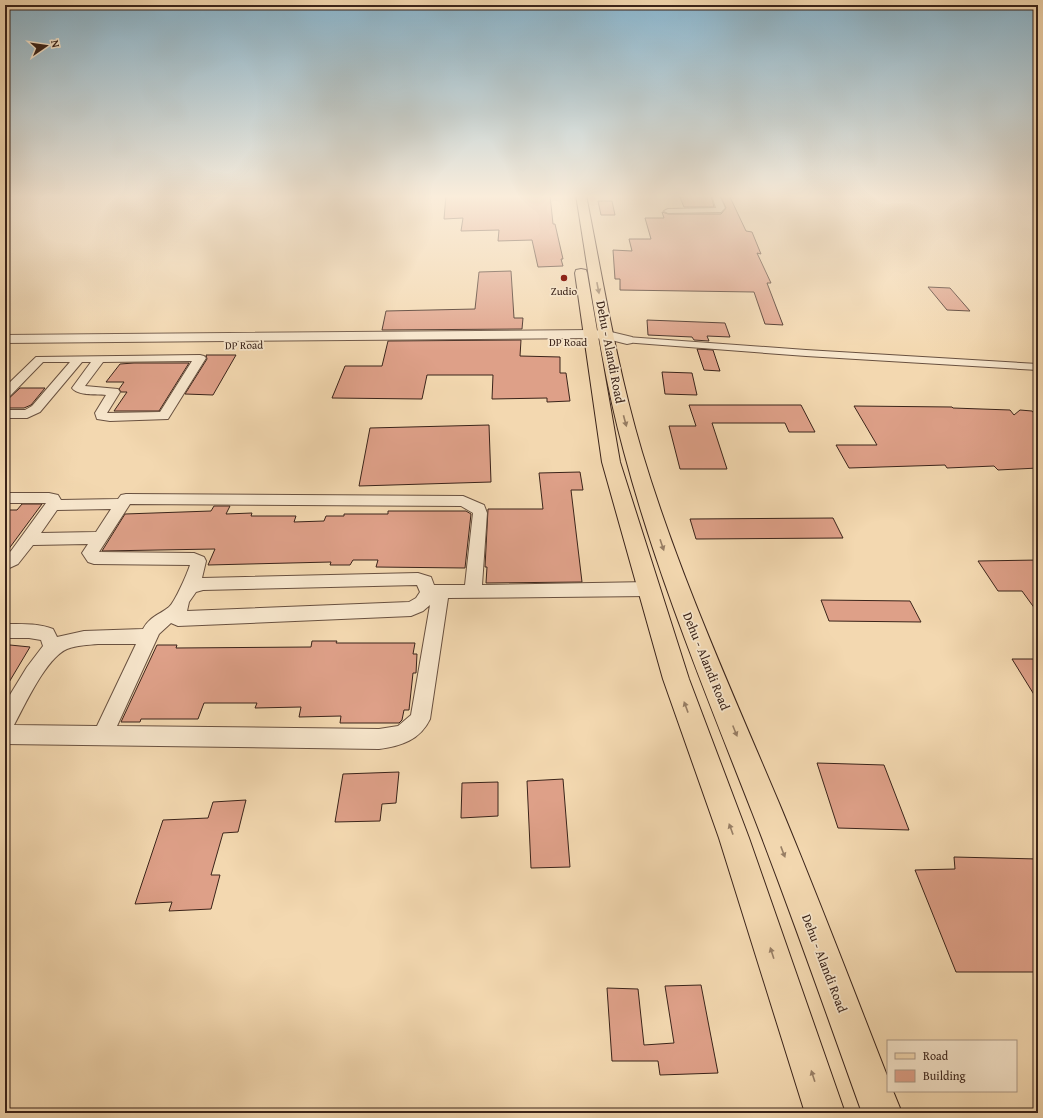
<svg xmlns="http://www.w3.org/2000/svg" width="1043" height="1118" font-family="'Gentium Book Plus',serif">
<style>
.building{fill:#dea088;stroke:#3b241a}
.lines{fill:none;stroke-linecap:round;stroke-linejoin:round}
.minor-casing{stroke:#695140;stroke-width:2}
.tertiary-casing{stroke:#695140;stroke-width:2}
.primary-casing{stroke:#3b241a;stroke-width:2}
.minor{fill:#f7e6cc;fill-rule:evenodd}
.tertiary{fill:#f7e6cc;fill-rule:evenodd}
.primary{fill:#f3d8b0;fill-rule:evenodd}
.oneway{fill:#977e65}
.poi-dot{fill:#8f2418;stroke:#f7e6cc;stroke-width:1.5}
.labels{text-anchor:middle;stroke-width:3.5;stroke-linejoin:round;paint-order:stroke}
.far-poi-label{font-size:11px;fill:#3b241a;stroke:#f7e6cc}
.far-street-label{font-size:11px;fill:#3b241a;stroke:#f7e6cc}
.street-label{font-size:13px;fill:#3b241a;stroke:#f7e6cc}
</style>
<rect width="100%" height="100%" fill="#f3d8b0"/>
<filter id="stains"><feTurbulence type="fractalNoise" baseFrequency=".005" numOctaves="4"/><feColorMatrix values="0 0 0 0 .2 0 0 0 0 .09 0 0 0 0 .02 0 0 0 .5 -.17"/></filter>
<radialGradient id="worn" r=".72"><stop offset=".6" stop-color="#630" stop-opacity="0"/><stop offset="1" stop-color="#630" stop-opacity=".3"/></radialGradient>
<g class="building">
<path d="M446,195H550L553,224H555L563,259H561L563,266L538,267L532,240L498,241L499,230L461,231L463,218L444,219Z"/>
<path d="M679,195H711L714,207H684Z"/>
<path d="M720,195H729L746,231L752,232L761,254L757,253L771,283H767L783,325L765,324L754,292L620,290V279H615L613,250L632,251L629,239H651L645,218H664L662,212L668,214H721L726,208Z"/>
<path d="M598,201H612L615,215H601Z"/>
<path d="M511,271L514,318H523L522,329L382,330L386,311L475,309L479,272Z"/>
<path d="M928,287L950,288L970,311L947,310Z"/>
<path d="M647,320L725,323L730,337L707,336L709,341L694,340L692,337L648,335Z"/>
<path d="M521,340L520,356L560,357V373H566L570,401L547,402V398L492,399L493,375H427L422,399L332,398L345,366H382L388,341Z"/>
<path d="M697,349L713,350L720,371L704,370Z"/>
<path d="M206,355H236L213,395L185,394L207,359Z"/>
<path d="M134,363H189L159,411H114L127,392H121L119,389L124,382H106L120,364Z"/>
<path d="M662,372L692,373L697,395L665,394Z"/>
<path d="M20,388H45L31,405L24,408H5V402Z"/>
<path d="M689,405H801L815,432H789L785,423H712L727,469H680L669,426H696Z"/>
<path d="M854,406L952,407L953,408L1010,410L1014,415L1020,410L1032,411L1038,418V468L998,470L994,466L947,468L945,465L849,468L836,445H877Z"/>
<path d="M489,425L491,482L359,486L370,428Z"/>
<path d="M580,472L583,490H571L582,582L486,583L487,567H485L488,509H543L539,473Z"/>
<path d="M22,504H42L5,554V510H17Z"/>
<path d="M214,506H230L226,514L252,513L251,516H296L294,522L324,521L326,516H344V514H388V511H466L471,514L465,568L376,567L378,560H353L350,565H330L331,562L208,565L215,549L102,551L125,514L211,511Z"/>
<path d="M833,518L843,538L696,539L690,519Z"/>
<path d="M1038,560V613L1022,591H998L978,561Z"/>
<path d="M821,600L910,601L921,622L829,621Z"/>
<path d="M312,641H337L336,643H415L413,654H417L416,673H413L409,710H404L402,720L399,723H340L341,716L299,717L301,707L255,708L257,703H204L198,719H141L140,722H121L157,645H177L176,648L311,647Z"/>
<path d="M10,645L30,647L5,689V652Z"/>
<path d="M1012,659H1038V701Z"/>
<path d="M817,763L884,765L909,830L838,828Z"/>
<path d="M399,772L396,803L382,804L380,821L335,822L343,774Z"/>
<path d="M563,779L570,867L531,868L527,781Z"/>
<path d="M498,782V816L461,818L462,783Z"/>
<path d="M246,800L238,832L223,833L211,875H220L211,909L169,911L172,902L135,904L163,820L208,818L213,802Z"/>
<path d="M954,857L1038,859V972H956L915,870L955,869Z"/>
<path d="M701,985L718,1073L660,1075L658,1061H612L607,988L638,989L644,1045L674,1043L665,986Z"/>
</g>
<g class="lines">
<defs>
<g id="minor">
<path d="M712,195H719L725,208L721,212L668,213L664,211L668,209L716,208Z"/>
<path d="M627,337L806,350L1038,364V370L806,356L623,342L622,340L623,338Z"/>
<path d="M200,355L204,356L206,358L168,419L110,421L97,419L95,413L106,395C97,394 78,396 72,388L91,362H82L40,412L27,418H5V410H25L32,406L70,362H43L9,397L5,398V387L36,357ZM192,361L160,412L107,413L120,392L118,389L85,386L103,362Z"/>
<path d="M5,493H49L58,495L61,500L118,499L121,495L126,494L463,496L484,505L487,513L482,585L649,582L655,584L657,589L655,594L649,596L448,598L430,719C420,740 401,746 379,749L5,744V703L27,667L43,646L41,640L29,638H5V624C21,624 38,623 53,629L57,637L84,631L143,629C149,617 159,615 169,607C175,602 187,574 190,565L94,564L88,562L82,553L88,544L33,545L18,564L5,570V556L11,551L46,503H5ZM130,504L461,506L473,513L465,585H434L431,577L418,573L202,578L206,561L204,557L194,553L99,552ZM111,509L96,532L41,533L57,510ZM417,585L420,592L416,598L409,602L187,611L189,602L196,592L203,590ZM430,605L411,715L398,726L379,729L117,726L159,634L171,623L178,626L411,616L423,611ZM98,644H136L97,726L14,725C25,705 46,658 67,649C77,645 88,645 98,644Z"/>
</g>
<path id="tertiary" d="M590,330L607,331L632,337L634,340L632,343L627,344L607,339L590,338L5,343V335Z"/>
<g id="primary">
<path d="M576,195H586C603,281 617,368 642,452C678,572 730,687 779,803C817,894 852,986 888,1078V1091H893L902,1113H862C826,1013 791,912 752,812C706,694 657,576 624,452C601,368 590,281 576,195Z"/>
<path d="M581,269L586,270L587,273L620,462L689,679L749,838L845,1113H805L719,838L663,679L602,462L575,273L576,270Z"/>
</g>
</defs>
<use href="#minor" class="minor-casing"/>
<use href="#tertiary" class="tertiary-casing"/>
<use href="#primary" class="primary-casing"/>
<use href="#minor" class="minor"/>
<use href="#tertiary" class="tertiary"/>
<use href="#primary" class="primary"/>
</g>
<defs><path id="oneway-solid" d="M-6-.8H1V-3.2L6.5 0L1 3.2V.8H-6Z"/></defs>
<g class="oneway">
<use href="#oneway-solid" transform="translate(598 288) rotate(79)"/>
<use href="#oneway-solid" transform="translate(625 421) rotate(75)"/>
<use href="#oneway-solid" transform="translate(662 545) rotate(71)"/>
<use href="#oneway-solid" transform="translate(686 707) rotate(-110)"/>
<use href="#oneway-solid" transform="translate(735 731) rotate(68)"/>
<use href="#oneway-solid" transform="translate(731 829) rotate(-110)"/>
<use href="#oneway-solid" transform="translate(783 852) rotate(69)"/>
<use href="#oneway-solid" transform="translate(772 953) rotate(-108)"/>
<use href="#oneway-solid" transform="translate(813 1076) rotate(-108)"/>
</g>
<linearGradient id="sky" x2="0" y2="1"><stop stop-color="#89b6cf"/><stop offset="0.56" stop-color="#faeddb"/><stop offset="1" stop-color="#faeddb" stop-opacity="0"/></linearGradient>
<rect width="1043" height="351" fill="url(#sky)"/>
<circle class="poi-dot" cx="564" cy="278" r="4"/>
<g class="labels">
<g class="far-poi-label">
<text x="564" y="295">Zudio</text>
</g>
<g class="far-street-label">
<text x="568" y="346">DP Road</text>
<text transform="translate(244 345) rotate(-1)" y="4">DP Road</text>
</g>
<g class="street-label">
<text transform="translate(611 352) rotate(79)" y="5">Dehu - Alandi Road</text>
<text transform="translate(707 661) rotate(68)" y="5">Dehu - Alandi Road</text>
<text transform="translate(825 963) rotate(69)" y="5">Dehu - Alandi Road</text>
</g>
</g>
<rect width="1043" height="1118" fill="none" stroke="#f3d8b0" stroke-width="20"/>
<rect x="6" y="6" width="1031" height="1106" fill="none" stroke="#3b241a" stroke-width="2"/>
<rect x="10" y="10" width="1023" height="1098" fill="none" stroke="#3b241a"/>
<rect x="887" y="1040" width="130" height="52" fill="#f7e6cc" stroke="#ac9885"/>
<rect x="895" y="1053" width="20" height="6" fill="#f3d8b0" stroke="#ac9885"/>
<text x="923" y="1060" font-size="12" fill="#3b241a">Road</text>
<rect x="895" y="1070" width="20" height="12" fill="#dea088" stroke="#ac9885"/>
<text x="923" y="1080" font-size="12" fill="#3b241a">Building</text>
<g transform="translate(46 46) rotate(77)" stroke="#f7e6cc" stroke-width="3" paint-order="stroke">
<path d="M0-3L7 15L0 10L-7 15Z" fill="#3b241a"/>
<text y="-6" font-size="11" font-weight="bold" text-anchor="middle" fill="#3b241a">N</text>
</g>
<rect width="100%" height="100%" filter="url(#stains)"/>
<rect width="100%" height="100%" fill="url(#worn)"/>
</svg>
